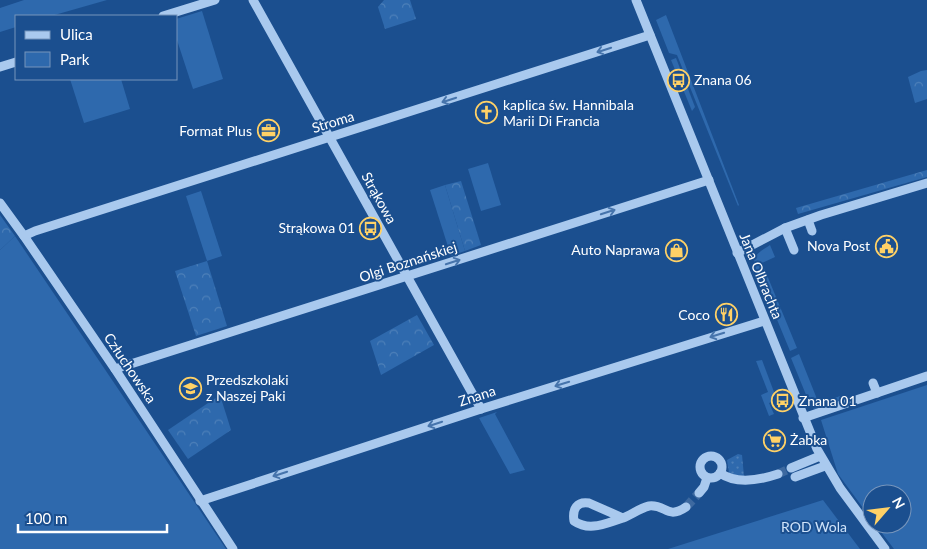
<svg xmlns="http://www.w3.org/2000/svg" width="927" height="549" font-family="Lato,sans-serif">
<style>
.green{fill:#2e69ad}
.forest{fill:url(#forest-crowns)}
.park{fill:url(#park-dots)}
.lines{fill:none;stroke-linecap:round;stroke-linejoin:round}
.minor-tunnel{stroke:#3d69a0;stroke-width:9;stroke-dasharray:9 4.5;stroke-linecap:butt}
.minor{stroke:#a9c9ee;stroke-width:9}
.oneway{stroke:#4674ac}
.labels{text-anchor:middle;stroke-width:4;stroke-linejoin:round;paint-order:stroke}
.poi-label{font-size:14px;fill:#fff;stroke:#1b4f8f;text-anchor:start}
.street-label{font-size:14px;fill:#fff;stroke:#1b4f8f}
.park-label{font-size:14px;fill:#cfe3fa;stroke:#1b4f8f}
</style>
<defs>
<pattern id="forest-crowns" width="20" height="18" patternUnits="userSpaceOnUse" patternTransform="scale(1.25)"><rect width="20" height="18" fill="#2e69ad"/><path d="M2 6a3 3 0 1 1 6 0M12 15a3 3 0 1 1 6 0" fill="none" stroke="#4d80b9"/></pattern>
<pattern id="park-dots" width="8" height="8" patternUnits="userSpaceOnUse" patternTransform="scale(1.25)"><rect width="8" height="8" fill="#2e69ad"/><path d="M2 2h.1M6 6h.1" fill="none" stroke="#4d80b9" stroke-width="1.8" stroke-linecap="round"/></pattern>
</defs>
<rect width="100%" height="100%" fill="#1b4f8f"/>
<g class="green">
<path d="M24,0H107L51,16H16V27L0,32V8Z"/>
<path d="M202,11L223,79L193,89L176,37V19Z"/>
<path d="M666,15L739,205L738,206L677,55L669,53L656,20Z"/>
<path d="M676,58L695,107L692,111L671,60Z"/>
<path d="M70,79H121L130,109L84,123Z"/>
<path d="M488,163L501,205L481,211L468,169Z"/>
<path d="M445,185L465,251L451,256L430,190Z"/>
<path d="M201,191L222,256L207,261L186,196Z"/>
<path d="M15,236L226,549H0V250Z"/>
<path d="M770,245L775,257L762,263L797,348L790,351L754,264C754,253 762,251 770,245Z"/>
<path d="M799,354L819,404L840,396L839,402L815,409L811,407L791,358Z"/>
<path d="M762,360L777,400L769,403L774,414L769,416L761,395L768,392L756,361Z"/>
<path d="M927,385V549H894L875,524H902V494H872V520L838,474L821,420Z"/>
<path d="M497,412L495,414L525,470L510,474L479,418Z"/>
<path d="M823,500L860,549H668Z"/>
</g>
<g class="forest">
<path d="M384,0H410L416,19L385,29L378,7Z"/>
<path d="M927,70V99L915,103L908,77L921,71Z"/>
<path d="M927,170V177L798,214L796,208Z"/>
<path d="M461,181L481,245L465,251L445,185Z"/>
<path d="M0,215L15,236L0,250Z"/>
<path d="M207,261L227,326L196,336L175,271Z"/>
<path d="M417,315L434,345L381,375L370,341Z"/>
<path d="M220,395L231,430L188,459L168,430Z"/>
</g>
<path class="park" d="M738,454L742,455L744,476L734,475L729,473L727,460Z"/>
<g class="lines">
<g class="minor-tunnel">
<path d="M778,474L791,468"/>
<path d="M686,507L699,493"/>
</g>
<g class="minor">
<path d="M253,0L481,409"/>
<path d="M636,0L817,449L840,488L885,549"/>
<path d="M163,16L215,0"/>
<path d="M0,67L16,62"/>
<path d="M0,203L24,236L115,369L233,549"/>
<path d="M808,220L812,231"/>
<path d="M785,228L794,250"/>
<path d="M24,236L35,231L650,35"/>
<path d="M737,253L785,228L821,215L927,183"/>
<path d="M115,369L709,180"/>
<path d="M873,383L877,393"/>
<path d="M803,418L927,376"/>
<circle cx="711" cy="467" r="11"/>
<path d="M791,468L820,456"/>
<path d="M720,473C737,485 760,480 778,474"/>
<path d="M795,477L825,466"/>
<path d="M699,493L704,487L707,478"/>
<path d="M200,501L481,409L764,321"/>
<path d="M623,518C606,523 590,532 574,521C572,509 577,501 589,503L623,518C631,515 640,508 649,506C666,504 667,520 686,507"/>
</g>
</g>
<defs><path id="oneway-shaft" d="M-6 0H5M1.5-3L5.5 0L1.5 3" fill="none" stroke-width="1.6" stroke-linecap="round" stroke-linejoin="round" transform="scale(1.25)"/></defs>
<g class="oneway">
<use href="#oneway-shaft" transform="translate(604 50) rotate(162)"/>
<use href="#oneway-shaft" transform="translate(449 100) rotate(162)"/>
<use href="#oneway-shaft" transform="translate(608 212) rotate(-18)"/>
<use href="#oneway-shaft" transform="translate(453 262) rotate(-18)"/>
<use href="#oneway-shaft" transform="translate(717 335) rotate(163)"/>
<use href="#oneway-shaft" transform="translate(562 384) rotate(163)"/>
<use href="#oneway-shaft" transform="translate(435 424) rotate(162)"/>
<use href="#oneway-shaft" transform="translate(280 474) rotate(162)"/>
</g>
<defs>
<symbol id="bus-ring" viewBox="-11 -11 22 22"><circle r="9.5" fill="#1b4f8f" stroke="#ffd166" stroke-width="1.5"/><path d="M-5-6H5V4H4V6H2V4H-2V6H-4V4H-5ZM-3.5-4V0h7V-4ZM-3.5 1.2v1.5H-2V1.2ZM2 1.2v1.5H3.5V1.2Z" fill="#ffd166"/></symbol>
<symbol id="church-ring" viewBox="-11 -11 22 22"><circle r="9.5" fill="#1b4f8f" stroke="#ffd166" stroke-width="1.5"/><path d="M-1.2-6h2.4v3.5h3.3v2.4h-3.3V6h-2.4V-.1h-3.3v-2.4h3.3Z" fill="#ffd166"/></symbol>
<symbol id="office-ring" viewBox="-11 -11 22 22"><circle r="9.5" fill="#1b4f8f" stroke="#ffd166" stroke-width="1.5"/><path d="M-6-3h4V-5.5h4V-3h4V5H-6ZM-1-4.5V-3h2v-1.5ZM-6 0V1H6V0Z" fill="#ffd166"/></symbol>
<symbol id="civic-ring" viewBox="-11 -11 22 22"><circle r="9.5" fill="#1b4f8f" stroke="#ffd166" stroke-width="1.5"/><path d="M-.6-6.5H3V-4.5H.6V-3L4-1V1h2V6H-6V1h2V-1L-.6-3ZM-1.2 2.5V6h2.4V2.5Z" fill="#ffd166"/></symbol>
<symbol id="shop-ring" viewBox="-11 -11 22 22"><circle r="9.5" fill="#1b4f8f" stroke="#ffd166" stroke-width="1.5"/><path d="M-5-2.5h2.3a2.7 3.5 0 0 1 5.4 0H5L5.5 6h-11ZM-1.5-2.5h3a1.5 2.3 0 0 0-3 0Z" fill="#ffd166"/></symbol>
<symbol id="restaurant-ring" viewBox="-11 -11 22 22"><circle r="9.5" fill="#1b4f8f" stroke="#ffd166" stroke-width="1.5"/><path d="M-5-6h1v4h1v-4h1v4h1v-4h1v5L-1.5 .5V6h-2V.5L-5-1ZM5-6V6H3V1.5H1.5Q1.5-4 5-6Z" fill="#ffd166"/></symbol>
<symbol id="school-ring" viewBox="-11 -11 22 22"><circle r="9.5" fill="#1b4f8f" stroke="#ffd166" stroke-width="1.5"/><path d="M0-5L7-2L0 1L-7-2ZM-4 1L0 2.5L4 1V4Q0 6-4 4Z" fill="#ffd166"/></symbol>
<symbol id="supermarket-ring" viewBox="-11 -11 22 22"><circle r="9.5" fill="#1b4f8f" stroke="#ffd166" stroke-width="1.5"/><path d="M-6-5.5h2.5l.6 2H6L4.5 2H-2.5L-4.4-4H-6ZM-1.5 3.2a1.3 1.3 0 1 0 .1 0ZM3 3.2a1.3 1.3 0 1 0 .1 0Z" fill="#ffd166"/></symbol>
</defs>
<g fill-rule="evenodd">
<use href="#bus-ring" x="666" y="68" width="25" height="25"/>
<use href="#church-ring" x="474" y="100" width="25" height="25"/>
<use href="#office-ring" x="256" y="118" width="25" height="25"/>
<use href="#bus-ring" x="358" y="216" width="25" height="25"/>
<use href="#civic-ring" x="874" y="234" width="25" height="25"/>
<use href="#shop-ring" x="664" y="238" width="25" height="25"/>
<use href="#restaurant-ring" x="714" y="302" width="25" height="25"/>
<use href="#school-ring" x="178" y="376" width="25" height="25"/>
<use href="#bus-ring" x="770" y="388" width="25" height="25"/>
<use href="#supermarket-ring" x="762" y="428" width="25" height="25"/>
</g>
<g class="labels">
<g class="poi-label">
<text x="694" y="85">Znana 06</text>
<text x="503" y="110">kaplica św. Hannibala<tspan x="503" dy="16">Marii Di Francia</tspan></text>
<text x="252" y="136" text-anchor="end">Format Plus</text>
<text x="355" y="233" text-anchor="end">Strąkowa 01</text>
<text x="870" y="251" text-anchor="end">Nova Post</text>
<text x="660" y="255" text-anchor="end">Auto Naprawa</text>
<text x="710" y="320" text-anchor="end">Coco</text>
<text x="206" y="385">Przedszkolaki<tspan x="206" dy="16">z Naszej Paki</tspan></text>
<text x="799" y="406">Znana 01</text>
<text x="790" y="445">Żabka</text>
</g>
<g class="street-label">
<text transform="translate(333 122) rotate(-17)" y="5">Stroma</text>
<text transform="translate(379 198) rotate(61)" y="5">Strąkowa</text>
<text transform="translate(408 262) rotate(-18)" y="5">Olgi Boznańskiej</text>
<text transform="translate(761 276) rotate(68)" y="5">Jana Olbrachta</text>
<text transform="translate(130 368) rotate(56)" y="5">Człuchowska</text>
<text transform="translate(477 396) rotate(-18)" y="5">Znana</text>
</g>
<g class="park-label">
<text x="814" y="532">ROD Wola</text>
</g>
</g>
<rect x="15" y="15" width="162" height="65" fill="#1b4f8f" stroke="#7695bc"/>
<rect x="25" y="31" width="25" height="8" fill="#a9c9ee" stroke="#7695bc"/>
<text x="60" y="40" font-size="15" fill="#ffffff">Ulica</text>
<rect x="25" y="52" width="25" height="15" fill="#2e69ad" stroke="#7695bc"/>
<text x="60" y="65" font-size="15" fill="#ffffff">Park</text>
<g transform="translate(887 509) rotate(62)"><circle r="24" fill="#1b4f8f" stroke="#7695bc"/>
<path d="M0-4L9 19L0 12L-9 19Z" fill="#ffd166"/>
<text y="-8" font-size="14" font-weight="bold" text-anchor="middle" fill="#ffffff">N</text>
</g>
<path d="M18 524v8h149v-8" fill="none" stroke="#ffffff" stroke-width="2.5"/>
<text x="25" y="524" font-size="15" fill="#ffffff" stroke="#1b4f8f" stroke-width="4" paint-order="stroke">100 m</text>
</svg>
